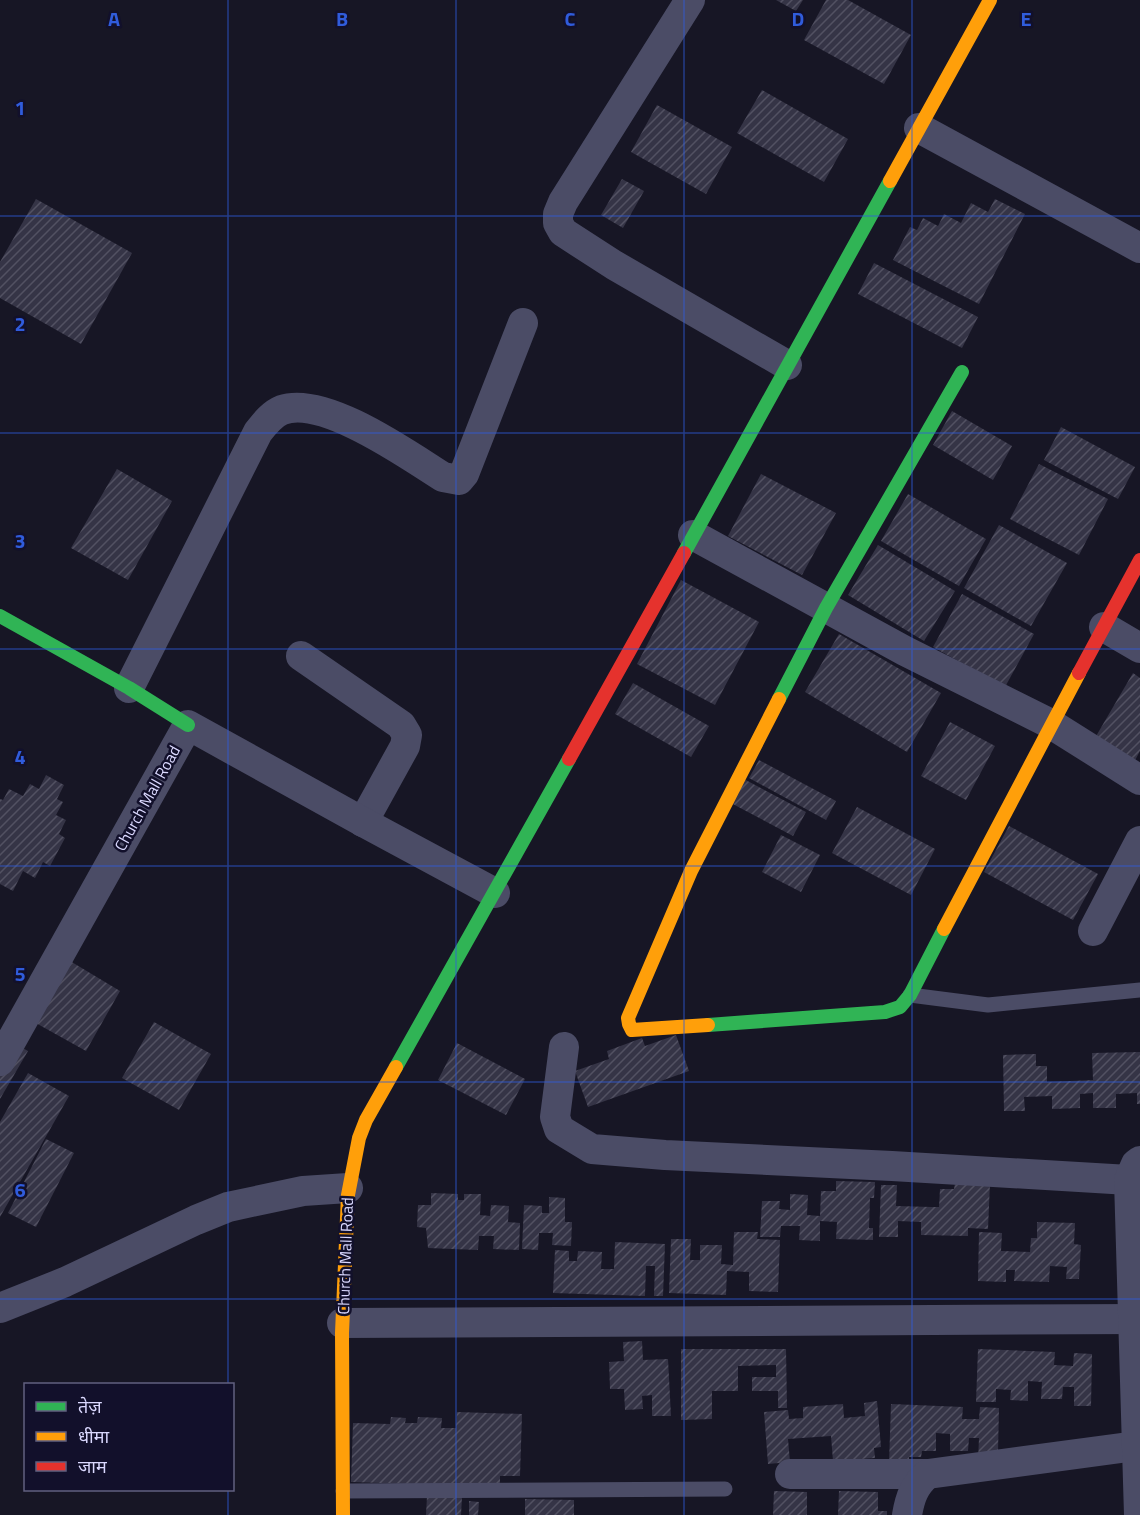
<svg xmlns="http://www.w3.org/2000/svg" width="1140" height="1515" font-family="'Titillium Web','Noto Sans Devanagari',sans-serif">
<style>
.building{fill:url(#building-hatch)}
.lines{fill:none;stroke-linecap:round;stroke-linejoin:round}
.lane{stroke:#4b4c66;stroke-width:15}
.street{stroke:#4b4c66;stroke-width:30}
.fast{stroke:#30b455;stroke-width:14}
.slow{stroke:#ff9f0a;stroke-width:14}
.jam{stroke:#e5322d;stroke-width:14}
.grid{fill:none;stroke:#305cdc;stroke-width:1.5;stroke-opacity:0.55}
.labels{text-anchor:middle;stroke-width:5;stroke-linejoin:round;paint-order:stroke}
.street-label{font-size:16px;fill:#dbd9ff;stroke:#12102b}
.grid-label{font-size:20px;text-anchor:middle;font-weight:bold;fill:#305cdc;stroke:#12102b;stroke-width:5;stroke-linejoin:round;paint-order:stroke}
</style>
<defs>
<pattern id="building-hatch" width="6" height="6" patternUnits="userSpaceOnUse" patternTransform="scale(1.5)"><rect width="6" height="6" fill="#353446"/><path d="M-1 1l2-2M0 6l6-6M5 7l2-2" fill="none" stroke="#525162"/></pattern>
</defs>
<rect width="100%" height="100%" fill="#171625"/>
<g class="building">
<path d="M776,0H803L796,11Z"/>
<path d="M826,0H848L911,35L884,84L804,40Z"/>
<path d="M762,90L848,139L824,182L737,133Z"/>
<path d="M657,105L732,147L706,194L631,152Z"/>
<path d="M622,179L644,191L623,228L601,215Z"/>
<path d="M36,199L132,253L81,344L0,298V262Z"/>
<path d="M995,199L1025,214L979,304L893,260L910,227L917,230L923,218L938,226L944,214L961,223L971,203L988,212Z"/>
<path d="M874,263L978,317L962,348L858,294Z"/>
<path d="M952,411L1012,446L993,480L933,445Z"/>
<path d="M1061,427L1135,467L1118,499L1044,460Z"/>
<path d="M1039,464L1108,499L1079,555L1010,519Z"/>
<path d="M117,469L172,501L128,580L71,548Z"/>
<path d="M761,474L836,513L802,575L728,536Z"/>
<path d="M908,494L986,539L959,586L881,541Z"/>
<path d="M999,525L1067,563L1031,626L964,588Z"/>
<path d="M878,545L955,591L924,641L848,595Z"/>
<path d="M681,580L759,622L715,705L637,664Z"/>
<path d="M962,594L1034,634L1005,687L933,647Z"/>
<path d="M839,634L941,693L907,752L805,692Z"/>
<path d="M1133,673L1140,678V751L1132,766L1092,743Z"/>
<path d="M633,683L709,726L691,757L615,714Z"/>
<path d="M950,722L995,746L966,800L921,776Z"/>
<path d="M759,760L836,801L826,820L749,778Z"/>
<path d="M46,775L64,785L57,799L63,802L56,815L66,820L59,834L65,838L50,866L43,862L35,878L23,871L13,891L0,884V799L3,800L9,789L23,796L30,784L39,789Z"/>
<path d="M742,778L806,812L793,836L729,802Z"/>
<path d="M857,807L935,849L911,895L832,853Z"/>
<path d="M1009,826L1098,874L1073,920L984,872Z"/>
<path d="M781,835L820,855L801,892L762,872Z"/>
<path d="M70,961L120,991L86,1051L34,1022Z"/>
<path d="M154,1022L211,1054L179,1110L122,1078Z"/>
<path d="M676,1035L689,1071L588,1107L575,1071L609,1059L607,1051L642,1038L645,1046Z"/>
<path d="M5,1038L28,1051L0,1099V1048Z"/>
<path d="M457,1043L525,1079L506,1115L438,1080Z"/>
<path d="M1140,1052V1104H1137V1093L1116,1094V1108H1093V1093L1080,1094V1108L1052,1109V1096L1024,1097L1025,1111H1004L1003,1055L1036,1054V1066H1047V1082L1093,1080L1092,1053Z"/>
<path d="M28,1073L69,1096L0,1217V1122Z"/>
<path d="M46,1139L74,1153L36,1227L8,1213Z"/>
<path d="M836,1181L875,1182L874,1198H870L869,1228H873V1240L836,1239L837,1222L820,1221V1241L799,1240L800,1226H781L780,1237H760L762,1201H780L779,1209L790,1210V1194L808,1195L807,1215L820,1216L821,1191H836Z"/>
<path d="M955,1183H990L988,1229L968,1228V1236L921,1235V1222L898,1221V1237H879L881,1185H897L896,1206L932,1207H939L940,1189H954Z"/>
<path d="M431,1193L458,1194V1200H464V1194H481L480,1215L490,1216L491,1205L509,1206L508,1222L520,1223L519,1250L493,1249L494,1236H479L478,1250L428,1248L426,1228L417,1227L418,1205H431Z"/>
<path d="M549,1197L565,1198V1222H572L571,1246L552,1245L553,1233H539L538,1250L522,1249L524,1205L542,1206V1213H549Z"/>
<path d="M1037,1222L1075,1223L1074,1244L1081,1245L1079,1279H1066L1067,1267L1050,1266L1049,1282L1014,1281L1015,1270H1006V1282L978,1281L979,1232L1002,1233L1001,1251L1030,1252L1031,1238H1037Z"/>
<path d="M734,1232H758L757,1239L780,1240L778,1292L749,1291V1272L727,1271L726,1295L669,1293L671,1239H691L690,1260H700V1245H722L721,1264L733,1265Z"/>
<path d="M615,1242L665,1244L663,1296H654L655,1266H646L645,1296L553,1293L555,1250L569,1251V1261H577L578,1251L602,1252L601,1269H614Z"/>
<path d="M642,1341L643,1360L668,1359L671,1416H652V1395L642,1396L643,1409L625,1410L624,1389H610L609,1362L624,1361L623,1342Z"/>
<path d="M681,1349H786L787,1408H778V1391H752V1377H776V1365L738,1366V1391H712V1419L681,1420Z"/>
<path d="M978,1349L1055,1352L1054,1365L1073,1366L1074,1353L1092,1354L1091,1406H1074V1387H1063L1062,1399H1041L1042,1382L1028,1381V1401L1010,1400L1011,1390L996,1389V1402H976Z"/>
<path d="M877,1401L881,1447L874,1448L875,1458L833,1461L831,1436L788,1439L790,1462L768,1464L764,1412L788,1410L789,1419L803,1418V1407L843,1404L844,1418L865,1416L864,1403Z"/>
<path d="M891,1404L963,1407L962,1419H979L980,1407L999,1408L998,1452L978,1461L979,1438H969L968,1451H950V1434L936,1433V1451H922L921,1457H909V1464L889,1463Z"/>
<path d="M457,1412L522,1414L520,1476H500V1487L351,1482L353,1423L390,1424L391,1417L406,1418L405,1423H417L418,1417L442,1418L441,1428H456Z"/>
<path d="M774,1491L807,1492V1515H773Z"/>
<path d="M839,1491L878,1492V1511H887V1515H838Z"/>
<path d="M427,1496L462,1497L461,1515H426Z"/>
<path d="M525,1499L574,1500V1515H525Z"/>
<path d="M469,1501L479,1502L478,1515H469Z"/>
</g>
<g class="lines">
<g class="lane">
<path d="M910,995L988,1005L1140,990"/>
<path d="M343,1491L725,1489"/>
</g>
<g class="street">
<path d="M690,0L563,202L558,214V223L563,232L614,265L787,365"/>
<path d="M919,128L1140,248"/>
<path d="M693,535L905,651L1051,724L1140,780"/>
<path d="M1104,627L1140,648"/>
<path d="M301,656L401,725L407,735L405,746L363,822"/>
<path d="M129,688L258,432C265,423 272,414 282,410C324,395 408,455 443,477L459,480L464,474L523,323"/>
<path d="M1093,931L1140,841"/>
<path d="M564,1047L555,1117L559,1129L592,1149L665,1155L892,1166L1129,1180"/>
<path d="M0,1061L188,725L363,822L495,893"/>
<path d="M0,1308L65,1282L196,1220L228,1207L303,1191L348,1188"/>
<path d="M342,1323L1140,1319"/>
<path d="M790,1474H928"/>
<path d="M907,1515C910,1498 914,1485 928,1474L1136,1446"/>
<path d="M1139,1515L1129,1180L1136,1164L1140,1161"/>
</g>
<g class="fast">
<path d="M684,553L890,181"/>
<path d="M0,616L129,688L188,725"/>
<path d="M779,699L826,608L962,372"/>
<path d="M708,1025L885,1012L900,1007L910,995L944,929"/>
<path d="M396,1067L569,759"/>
</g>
<g class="slow">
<path d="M890,181L990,0"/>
<path d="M944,929L1079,673"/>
<path d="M708,1025L632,1030L629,1024L628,1018L691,871L779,699"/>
<path d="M343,1515L342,1333L348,1195L359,1138L366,1120L396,1067"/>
</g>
<g class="jam">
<path d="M1079,673L1140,560"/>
<path d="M569,759L684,553"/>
</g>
</g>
<path class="grid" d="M228,0V1384M456,0V1515M684,0V1515M912,0V1515M0,216H1140M0,433H1140M0,649H1140M0,866H1140M0,1082H1140M0,1299H1140M228,1490V1515"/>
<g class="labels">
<g class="street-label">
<text transform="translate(147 798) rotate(-61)" y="6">Church Mall Road</text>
<text transform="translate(345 1256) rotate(-88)" y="6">Church Mall Road</text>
</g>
</g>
<g class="grid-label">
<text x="114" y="26">A</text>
<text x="342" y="26">B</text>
<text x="570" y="26">C</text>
<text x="798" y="26">D</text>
<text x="1026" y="26">E</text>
<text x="20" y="115">1</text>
<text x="20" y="331">2</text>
<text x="20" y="548">3</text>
<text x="20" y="764">4</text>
<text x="20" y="981">5</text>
<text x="20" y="1197">6</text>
</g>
<rect x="24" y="1383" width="210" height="108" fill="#12102b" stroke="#626080" stroke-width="1.5"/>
<rect x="36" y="1402" width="30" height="9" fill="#30b455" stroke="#626080" stroke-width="1.5"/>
<text x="78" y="1413" font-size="18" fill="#dbd9ff">तेज़</text>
<rect x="36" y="1432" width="30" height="9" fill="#ff9f0a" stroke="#626080" stroke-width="1.5"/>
<text x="78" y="1443" font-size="18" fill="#dbd9ff">धीमा</text>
<rect x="36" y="1462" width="30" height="9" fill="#e5322d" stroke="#626080" stroke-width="1.5"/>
<text x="78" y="1473" font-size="18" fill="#dbd9ff">जाम</text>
</svg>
